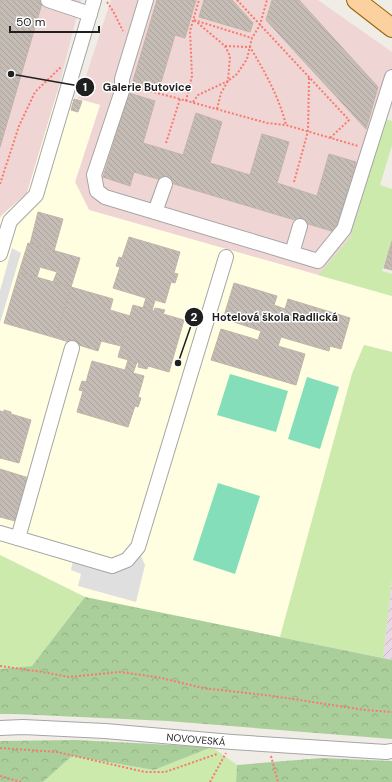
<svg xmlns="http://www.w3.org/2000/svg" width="392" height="782" font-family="'DM Sans',sans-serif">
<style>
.commercial{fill:#f0d5d5}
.industrial{fill:url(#industrial-furrows)}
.education{fill:#fffee0}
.grass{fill:#cbeaac}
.forest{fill:url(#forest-crowns)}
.pitch{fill:#84deba}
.parking{fill:#dfdfdf}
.building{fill:url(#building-back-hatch);stroke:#c2b3a8}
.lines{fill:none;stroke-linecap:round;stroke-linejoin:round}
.minor-casing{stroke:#a6a6a6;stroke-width:16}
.major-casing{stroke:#996401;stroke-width:20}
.path{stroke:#f9796d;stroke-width:2;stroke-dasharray:2 2;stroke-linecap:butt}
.minor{stroke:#fff;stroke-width:14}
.major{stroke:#fbd19f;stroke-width:18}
.labels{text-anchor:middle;stroke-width:3;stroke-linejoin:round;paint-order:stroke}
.street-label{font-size:10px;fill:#1f1f1f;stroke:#fff}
.leader{fill:none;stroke:#1f1f1f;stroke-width:1.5}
.callout-dot{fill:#1f1f1f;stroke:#fff;stroke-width:1.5}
.mark-label{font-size:12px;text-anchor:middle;font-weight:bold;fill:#fff}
.callout-label{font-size:11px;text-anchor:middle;font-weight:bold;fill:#1f1f1f;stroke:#fff;stroke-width:3;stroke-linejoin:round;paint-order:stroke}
</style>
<defs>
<pattern id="industrial-furrows" width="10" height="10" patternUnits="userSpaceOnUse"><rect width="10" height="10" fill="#e9d7e6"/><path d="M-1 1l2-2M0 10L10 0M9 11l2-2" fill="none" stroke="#c7b8c5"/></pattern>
<pattern id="forest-crowns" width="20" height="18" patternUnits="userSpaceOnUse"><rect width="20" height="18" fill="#abcf9a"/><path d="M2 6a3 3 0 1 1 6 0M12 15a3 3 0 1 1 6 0" fill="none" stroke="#93b184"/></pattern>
<pattern id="building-back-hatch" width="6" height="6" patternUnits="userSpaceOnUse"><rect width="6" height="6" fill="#c5bcb5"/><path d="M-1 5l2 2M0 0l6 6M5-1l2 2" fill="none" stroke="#a9a19b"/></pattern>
</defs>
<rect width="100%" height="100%" fill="#f0ece6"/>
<g class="commercial">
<path d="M0,0H81L57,93L27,193L1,216L0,219Z"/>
<path d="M111,0H318L392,52V94L385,118L386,119L350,238L318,275L89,210L75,182L100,105L76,98L79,97Z"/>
</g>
<path class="industrial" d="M392,579V660L383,658Z"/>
<path class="education" d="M57,93L100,105L75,182L89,210L392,296V352L364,345L352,374L280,637L85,597L0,555V219L1,216L27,193Z"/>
<g class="grass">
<path d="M386,119L392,121V145L380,185L392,189V241L382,271L392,274V296L318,275L350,238Z"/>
<path d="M364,345L392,352V579L383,658L280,637L352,374Z"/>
<path d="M0,555L85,597L32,666L0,669Z"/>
<path d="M212,747L237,765L236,782H43L72,756L154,770Z"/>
</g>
<g class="forest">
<path d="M85,597L392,660V739L168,721L15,714H0V669L32,666Z"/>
<path d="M76,740L212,747L154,770L72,756L43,782H0V741Z"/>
<path d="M322,758L392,761V782H236L237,765Z"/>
</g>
<g class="pitch">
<path d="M230,374L288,391L276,432L217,415Z"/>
<path d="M307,377L339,387L320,449L288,439Z"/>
<path d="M218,483L260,496L235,574L193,560Z"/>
</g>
<g class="parking">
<path d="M12,248L21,253L0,323V291Z"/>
<path d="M140,554L145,565L136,602L78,586L81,574L71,570L73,561L107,571L118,572L135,562Z"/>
</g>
<g class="building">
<path d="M0,0H43L0,147Z"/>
<path d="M157,0H196L185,38L175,35L159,89L133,81Z"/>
<path d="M204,0H232L253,23L250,32L199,17Z"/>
<path d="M272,0H299L378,87L366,129L266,20Z"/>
<path d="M129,93L155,101L143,143L183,155L196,113L222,122L210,163L250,175L262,134L289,142L277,183L317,196L329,154L356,162L335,232L134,172L130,186L103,177Z"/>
<path d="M74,99L82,101L78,112L71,110Z"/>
<path d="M38,212L63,219L54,251L30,244Z"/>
<path d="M129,237L180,252L174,273L178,274L175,283L171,282L165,303L155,300L152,311L143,308L146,298L113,288L120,267L116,266L119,257L122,258Z"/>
<path d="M392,241V270L384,268Z"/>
<path d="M28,243L80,258L71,287L53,282L57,272L40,267L37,277L19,272Z"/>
<path d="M19,272L71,287L56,338L4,323Z"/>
<path d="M234,283L277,296L274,305L285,309L288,299L350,318L341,349L330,346L329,351L281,337L278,346L305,354L296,385L211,360L221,329L258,340L261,331L234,322L235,319L224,316Z"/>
<path d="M71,287L113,299L110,310L130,316L121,346L101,341L98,351L56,338Z"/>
<path d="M133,305L154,311L155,308L165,310L163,314L184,320L169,372L148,366L147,369L138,367L139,363L118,357Z"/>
<path d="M128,360L137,362L133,373L144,376L138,397L141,398L138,407L135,406L128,427L77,412L83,391L79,390L82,381L86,382L92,361L125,370Z"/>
<path d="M4,410L11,412V414L31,420L19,463L0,458V411L4,412Z"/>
<path d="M0,469L32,479L19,522L0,517Z"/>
</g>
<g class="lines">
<defs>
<g id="minor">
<path d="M48,0L90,14"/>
<path d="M146,0L122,79V91L94,175L97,191L105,197L318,261L344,229L392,77"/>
<path d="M155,212L165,184"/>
<path d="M292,253L300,226"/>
<path d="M0,254L10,221L36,195L94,0"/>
<path d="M0,533L112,566L127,560L138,547L226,257"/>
<path d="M18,538L72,348"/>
<path d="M0,728L23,727L105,731L232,742L386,752L392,751"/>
</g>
<path id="major" d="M356,0L392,28"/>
</defs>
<use href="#minor" class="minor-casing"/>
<use href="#major" class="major-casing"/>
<g class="path">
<path d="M237,0L349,120L330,138"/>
<path d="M107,2L113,11L123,31"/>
<path d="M194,20L252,38"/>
<path d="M225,46L250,47C265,72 279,97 286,125"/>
<path d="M135,87L180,99"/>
<path d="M186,101L192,76L190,31L199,0"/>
<path d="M193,102L198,95L228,81L230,56L225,46L193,19"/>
<path d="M217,109L221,93L228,81L237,74L247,59L252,38L260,25L267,0"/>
<path d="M166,143L180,99L267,123L286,125L358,146"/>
<path d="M294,182L308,131L309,78"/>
<path d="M0,184L19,126L35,92L61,67"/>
<path d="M0,666L43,672L69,677L119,672L157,677L203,688L273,696L365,710L392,712"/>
<path d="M0,748L57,752L145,772H165L217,754"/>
<path d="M271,756L278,782"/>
<path d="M0,776L21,782"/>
<path d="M210,782L226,753"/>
</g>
<use href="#minor" class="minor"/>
<use href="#major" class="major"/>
</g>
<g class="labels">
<g class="street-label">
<text transform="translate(196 739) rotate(5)" y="4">NOVOVESKÁ</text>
</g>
</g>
<path class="leader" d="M11 74L85 87M178 363L194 317"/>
<g class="callout-dot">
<circle cx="11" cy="74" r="4"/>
<circle cx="178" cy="363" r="4"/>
<circle cx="85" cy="87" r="10"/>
<circle cx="194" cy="317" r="10"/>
</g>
<g class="mark-label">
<text x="85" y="91">1</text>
<text x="194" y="321">2</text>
</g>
<g class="callout-label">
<text x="147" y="91">Galerie Butovice</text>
<text x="275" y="321">Hotelová škola Radlická</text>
</g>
<path d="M10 26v6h89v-6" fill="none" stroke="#1f1f1f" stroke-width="2"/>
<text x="16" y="26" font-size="12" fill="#1f1f1f" stroke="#ffffff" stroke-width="3" paint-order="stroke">50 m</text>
</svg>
